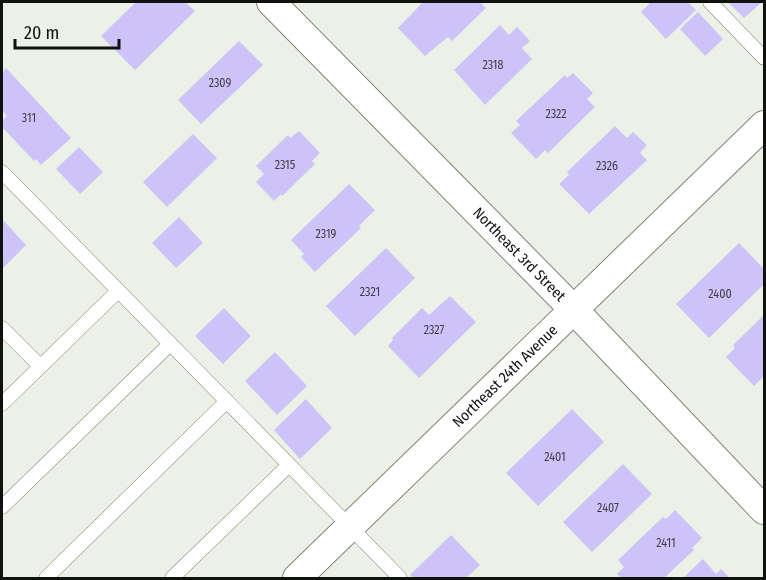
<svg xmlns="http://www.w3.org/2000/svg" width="766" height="580" font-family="'Fira Sans Condensed',sans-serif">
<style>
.building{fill:#cec3f8}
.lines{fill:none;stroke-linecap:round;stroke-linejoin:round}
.lane-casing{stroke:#80857c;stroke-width:15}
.street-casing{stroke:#80857c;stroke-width:30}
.lane{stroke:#fff;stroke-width:14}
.street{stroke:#fff;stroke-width:28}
.labels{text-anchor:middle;stroke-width:4.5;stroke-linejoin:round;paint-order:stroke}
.number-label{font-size:12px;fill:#403e48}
.street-label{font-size:15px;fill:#10120e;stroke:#ebf1e6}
</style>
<rect width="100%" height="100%" fill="#ebf1e6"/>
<g class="building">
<path d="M136,2H185L195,11L135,70L101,36Z"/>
<path d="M423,2H480L486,8L452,41L448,37L425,56L398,28Z"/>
<path d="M651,2H688L696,10L666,39L641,12Z"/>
<path d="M728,2H762L744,18Z"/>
<path d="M698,12L723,39L705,56L680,29Z"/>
<path d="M500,25L509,35L517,27L530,41L522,48L532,59L485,105L454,70Z"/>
<path d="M239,41L263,65L201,124L178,100Z"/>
<path d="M6,68L71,138L41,165L36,159L34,161L2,127V121L7,116L2,110V73Z"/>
<path d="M573,73L593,93L587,99L595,107L548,153L545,150L536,159L511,133L520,125L516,121L565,75L567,78Z"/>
<path d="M615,126L627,138L633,132L647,145L640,153L647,160L589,214L559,184L569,175L567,172Z"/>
<path d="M299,131L320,153L312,161L315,164L282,196L281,194L274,201L256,182L264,174L256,166L288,135L290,138Z"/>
<path d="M193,134L217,158L167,207L143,182Z"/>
<path d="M79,147L103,172L80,194L56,169Z"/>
<path d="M349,184L375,210L359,226L361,228L315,272L301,257L304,254L291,240Z"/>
<path d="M179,217L203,243L176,268L152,243Z"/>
<path d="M2,219L26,245L2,269Z"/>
<path d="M739,243L764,269V284L709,338L676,304Z"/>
<path d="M386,248L415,278L355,336L326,306Z"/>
<path d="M450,296L476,322L419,378L388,346L393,340L392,338L422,308L429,315Z"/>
<path d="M224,308L251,336L223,364L195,336Z"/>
<path d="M764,315V376L754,386L726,357L735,348L733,345Z"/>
<path d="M275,352L307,386L277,415L245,381Z"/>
<path d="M306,399L332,428L300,459L274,430Z"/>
<path d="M572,409L604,442L538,506L506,473Z"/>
<path d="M623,464L652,494L592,552L563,522Z"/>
<path d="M675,510L702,538L692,548L694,550L664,578H621L617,574L624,567L618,560L663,517L666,519Z"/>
<path d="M451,535L480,565L466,578H413L410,575Z"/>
<path d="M703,559L716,574L721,569L730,578H686L684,577Z"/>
</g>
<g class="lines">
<defs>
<g id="lane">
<path d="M710,2L764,58"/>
<path d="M2,172L400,578"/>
<path d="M2,328L40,366"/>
<path d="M2,404L118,291"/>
<path d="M2,507L170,344"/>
<path d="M46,578L227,401"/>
<path d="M172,578L289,465"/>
</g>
<g id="street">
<path id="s1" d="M271,2L574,310L764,510"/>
<path id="s2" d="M297,578L764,125"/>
</g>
</defs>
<use href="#lane" class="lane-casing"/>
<use href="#street" class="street-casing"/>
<use href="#lane" class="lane"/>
<use href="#street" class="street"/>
</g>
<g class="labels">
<g class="number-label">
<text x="493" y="69">2318</text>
<text x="220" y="87">2309</text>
<text x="556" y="118">2322</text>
<text x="29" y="122">311</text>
<text x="285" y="169">2315</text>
<text x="607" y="170">2326</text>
<text x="326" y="238">2319</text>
<text x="370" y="296">2321</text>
<text x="720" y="298">2400</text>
<text x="434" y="334">2327</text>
<text x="555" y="461">2401</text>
<text x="608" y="512">2407</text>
<text x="666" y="547">2411</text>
</g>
<g class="street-label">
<text dy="5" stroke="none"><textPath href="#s1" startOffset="354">Northeast 3rd Street</textPath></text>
<text dy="5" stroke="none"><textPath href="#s2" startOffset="290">Northeast 24th Avenue</textPath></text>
</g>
</g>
<rect width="766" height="580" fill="none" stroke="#10120e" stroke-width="6"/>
<path d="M15 39v9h104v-9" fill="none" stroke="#10120e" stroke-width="3"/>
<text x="24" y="39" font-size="18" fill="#10120e" stroke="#ebf1e6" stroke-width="4.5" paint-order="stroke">20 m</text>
</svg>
